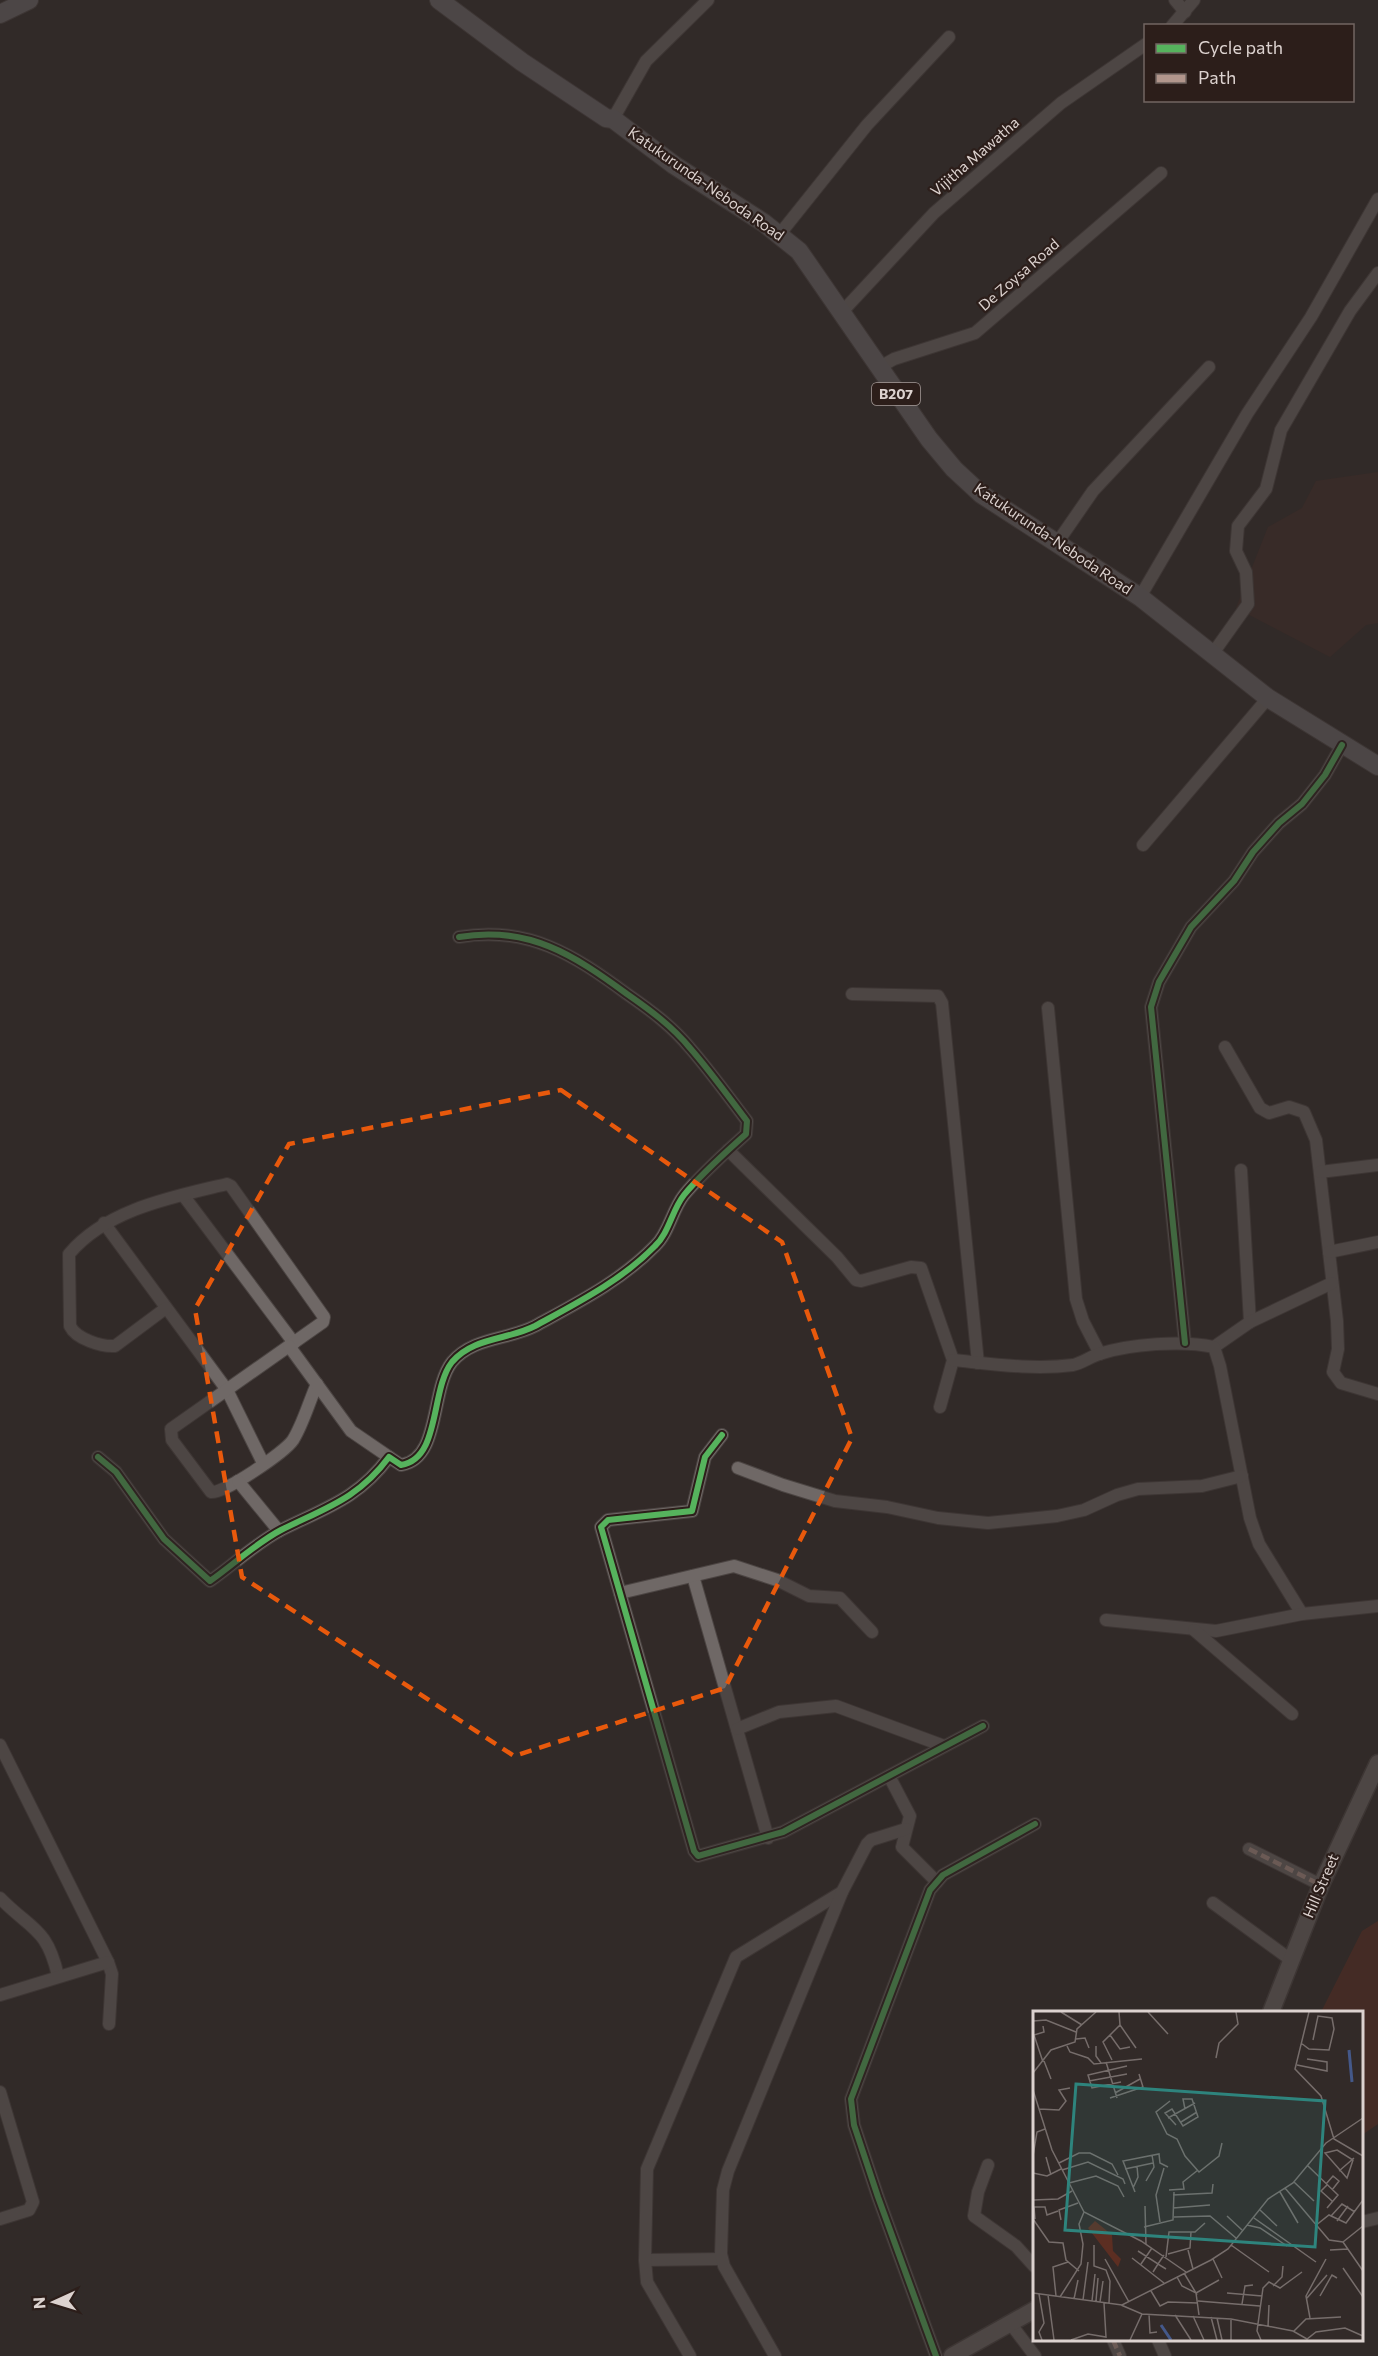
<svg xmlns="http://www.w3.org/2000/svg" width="1378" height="2356" font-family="Commissioner,sans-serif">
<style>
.built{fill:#422d28}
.green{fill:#5c2e22}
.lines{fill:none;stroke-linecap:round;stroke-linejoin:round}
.street-casing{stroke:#4c4543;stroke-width:14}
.secondary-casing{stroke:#4c4543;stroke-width:19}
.primary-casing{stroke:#4c4543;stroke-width:20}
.street{stroke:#6f6866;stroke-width:12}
.secondary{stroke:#6f6866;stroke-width:16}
.primary{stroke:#6d696c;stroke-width:18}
.quiet{stroke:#b2968c;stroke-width:4.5;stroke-dasharray:9 4.5;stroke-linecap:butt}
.cycleway-casing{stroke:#2c1e1a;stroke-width:10}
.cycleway{stroke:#56b35d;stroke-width:6}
.marked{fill:none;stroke:#e8590c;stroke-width:4.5;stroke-dasharray:12 8;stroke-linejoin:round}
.labels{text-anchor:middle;stroke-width:4.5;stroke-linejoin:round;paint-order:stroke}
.shield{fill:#2c1e1a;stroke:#a79c99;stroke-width:1.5}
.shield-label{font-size:14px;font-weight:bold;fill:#dcd2cf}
.street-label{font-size:15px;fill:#dcd2cf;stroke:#2c1e1a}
.inset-river{fill:none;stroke:#445889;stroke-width:3}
.inset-road{fill:none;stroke:#766d6b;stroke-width:1.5}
.view{fill:#2e847d;fill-opacity:0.15;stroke:#2e847d;stroke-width:3}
.inset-edge{fill:none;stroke:#dcd2cf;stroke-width:3}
</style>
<rect width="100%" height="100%" fill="#322a28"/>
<path class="built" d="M1378,472V623L1366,625L1330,657L1236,608L1268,527L1302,508L1316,481Z"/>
<path class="green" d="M1378,1921V2124L1362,2135V2012H1321L1362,1931Z"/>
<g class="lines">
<defs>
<g id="street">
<path d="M1175,0L1185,12"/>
<path d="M1172,26L1194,0"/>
<path d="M613,119L646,61L708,0"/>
<path d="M779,235L867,125L949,37"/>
<path d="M841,313L934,213L1061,103L1146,44"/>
<path d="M878,368L894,359L975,333L1161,173"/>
<path d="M1057,543L1093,491L1209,367"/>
<path d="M1140,597L1247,414L1311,317L1378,199"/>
<path d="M1211,656L1248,604L1246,572L1236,551L1238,526L1266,489L1281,430L1350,311L1378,273"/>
<path d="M1143,845L1268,698"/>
<path d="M852,994L938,996L942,1003L978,1363"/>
<path d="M1048,1008L1076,1299L1083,1321L1100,1354"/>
<path d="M1225,1047L1260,1108L1269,1113L1289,1107L1304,1112L1316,1140L1337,1321L1338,1349L1333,1372L1341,1383L1378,1394"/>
<path d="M728,1150L837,1257L856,1280L861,1281L911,1267L921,1268L953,1360L940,1407"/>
<path d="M1241,1170L1250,1322"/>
<path d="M1320,1172L1378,1165"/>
<path d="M183,1195L294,1343"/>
<path d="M104,1223L227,1390L263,1463"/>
<path d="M1329,1252L1378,1242"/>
<path d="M166,1308L115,1346C102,1347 76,1339 70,1326L69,1254C107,1209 173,1197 227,1184L231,1186L324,1317L323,1322L171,1429L172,1440L211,1492C224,1494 285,1452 293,1440C303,1424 309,1402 317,1384"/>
<path d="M1185,1343L1151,1007L1159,982L1191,927L1234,881L1253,852L1279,823L1302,804L1325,775L1342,745"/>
<path d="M289,1346L351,1431L389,1457"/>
<path d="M1214,1347L1250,1322L1332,1283"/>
<path d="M953,1360C993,1364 1033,1370 1073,1365C1082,1363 1090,1357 1099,1354C1130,1344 1182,1340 1214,1347L1220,1366L1250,1518L1259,1544L1302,1614"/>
<path d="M722,1435L705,1457L692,1511L608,1520L601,1527L694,1851L698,1856L783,1832L983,1726"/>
<path d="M98,1457L116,1472L164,1539L210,1581C233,1565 256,1543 281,1530C325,1508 358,1499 389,1457L401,1465C441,1459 430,1390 452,1362C473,1337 508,1340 535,1326C577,1303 621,1281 655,1246C669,1233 672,1210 684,1195C702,1173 725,1153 746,1134L747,1121C728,1096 710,1071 690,1048C672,1026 650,1010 627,994C574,955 528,925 459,937"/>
<path d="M738,1468L783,1485L835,1501L887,1507L938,1518L988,1523L1057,1516L1084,1510L1117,1495L1138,1489L1202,1486L1242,1476"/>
<path d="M238,1481L279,1531"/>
<path d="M693,1576L768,1838"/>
<path d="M620,1593L734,1566L777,1580L809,1596L840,1598L872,1632"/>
<path d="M1106,1620L1216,1631L1302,1614L1378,1606"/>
<path d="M1194,1630L1292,1714"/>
<path d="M737,1729L779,1712L836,1706L944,1746"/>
<path d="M0,1745L108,1962L112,1974L109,2024"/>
<path d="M889,1776L910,1816L902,1847L937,1882"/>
<path d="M1249,1849L1321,1885"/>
<path d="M0,1898C31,1930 47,1927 58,1976"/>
<path d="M1213,1903L1291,1960"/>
<path d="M0,1995L108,1962"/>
<path d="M0,2092L33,2202L29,2210L0,2219"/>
<path d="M988,2165L978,2192L974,2216L1016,2246L1034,2266"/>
<path d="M1362,2222L1378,2218"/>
<path d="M645,2260L721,2259"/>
<path d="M1010,2323L1035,2356"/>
<path d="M1113,2340L1120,2356"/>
<path d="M1158,2340L1165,2356"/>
<path d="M690,2356L647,2282L645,2260L647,2169L736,1957L842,1892"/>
<path d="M775,2356L724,2266L721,2254L723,2190L728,2171L842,1892L867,1844L871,1840L906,1829"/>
<path d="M936,2356L878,2197L854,2125L851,2099L930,1890L943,1875L1035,1824"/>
</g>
<g id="secondary">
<path d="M1271,2012L1321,1885L1378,1763"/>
<path d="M952,2356L1034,2310"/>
</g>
<g id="primary">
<path d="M439,0L522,62L606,118L613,119L674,165L764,223L799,251L929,439L954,469L981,494L1140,597L1268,698L1378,766"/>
<path d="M0,14L29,0"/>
</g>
</defs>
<use href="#street" class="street-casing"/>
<use href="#secondary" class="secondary-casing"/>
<use href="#primary" class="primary-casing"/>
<use href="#street" class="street"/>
<use href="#secondary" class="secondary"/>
<use href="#primary" class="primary"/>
<g class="quiet">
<path d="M1249,1849L1321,1885"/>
<path d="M1113,2340L1120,2356"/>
</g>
<defs>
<g id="cycleway">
<path d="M1185,1343L1151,1007L1159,982L1191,927L1234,881L1253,852L1279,823L1302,804L1325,775L1342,745"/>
<path d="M722,1435L705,1457L692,1511L608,1520L601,1527L694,1851L698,1856L783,1832L983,1726"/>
<path d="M98,1457L116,1472L164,1539L210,1581C233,1565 256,1543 281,1530C325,1508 358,1499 389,1457L401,1465C441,1459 430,1390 452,1362C473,1337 508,1340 535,1326C577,1303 621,1281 655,1246C669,1233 672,1210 684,1195C702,1173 725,1153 746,1134L747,1121C728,1096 710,1071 690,1048C672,1026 650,1010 627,994C574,955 528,925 459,937"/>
<path d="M936,2356L878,2197L854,2125L851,2099L930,1890L943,1875L1035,1824"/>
</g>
</defs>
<use href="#cycleway" class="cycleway-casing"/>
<use href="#cycleway" class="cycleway"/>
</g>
<path d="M0 0H1378V2356H0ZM561,1090L782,1242L852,1438L725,1688L514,1756L242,1577L195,1309L289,1144Z" fill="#322a28" fill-opacity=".55" fill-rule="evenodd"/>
<path class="marked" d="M561,1090L782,1242L852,1438L725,1688L514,1756L242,1577L195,1309L289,1144Z"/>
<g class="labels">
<rect class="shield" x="872" y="383" width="48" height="22" rx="4.5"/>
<g class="shield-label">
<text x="896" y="399">B207</text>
</g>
<g class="street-label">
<text transform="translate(975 157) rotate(-41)" y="5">Vijitha Mawatha</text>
<text transform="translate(706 184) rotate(35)" y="5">Katukurunda-Neboda Road</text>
<text transform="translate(1019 275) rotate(-41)" y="5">De Zoysa Road</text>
<text transform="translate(1053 539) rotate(34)" y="5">Katukurunda-Neboda Road</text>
<text transform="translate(1321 1886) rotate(-67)" y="5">Hill Street</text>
</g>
</g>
<g transform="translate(1033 2011)">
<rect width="330" height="330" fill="#322a28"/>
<path d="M62,210L79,224L80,240L88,248L85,256L55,217Z" fill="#5c2e22"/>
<path class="inset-river" d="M316,39L319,71M128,314L138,329"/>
<path class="inset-road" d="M28,1L49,14M86,1L87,14L103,37M115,1L135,23M276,1L262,58L288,85L301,128L330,145M0,10L13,9L43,21M10,15L11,21L1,24L10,51M77,24L87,38L97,36M43,28L52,27L56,37M268,32L276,38L296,39L301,18L299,7L285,5L280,29M34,35L37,41L55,47L61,53L109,48M63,35V45L68,52M183,47L186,32L205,13L203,1M79,49L70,31L87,14M11,50L18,68M73,51L84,87M264,54L294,60V51L274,48M0,62L18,39L42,31L44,18L63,1M56,70L94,63M88,71L59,77L55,64L94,55M0,79L19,139L51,201L108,230L153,261M82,82L107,68M77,87L110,76L106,63M137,90L123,101L134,123L144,128L152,145L166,161L186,145L189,132M6,98L26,99L33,90L26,79L37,77M135,107L162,92M148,111L164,101M143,114L132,102L139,98L150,115L165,106L159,88H150L152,98M304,139L320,149L314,167L292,142ZM0,145L4,121L12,118M13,146L18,164M26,152L46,142H57L79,153L85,164M275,155L305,184L294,197M92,158L120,152M29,159L55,151L90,168L92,173M306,160L321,147M0,162L14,165L28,158M113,170L121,156L119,144M261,171L281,190M36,172L63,165L85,175L91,186M293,173L300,165L306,170L299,179M294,174L288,180L299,190M100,177L105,166L104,155M252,177L296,229L310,231L330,260M136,179L151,178L150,171L165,159M102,181L90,150L126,143L127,152L135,156M247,181L265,212M140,184L179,182L180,173M0,189L25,188L39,180M112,195L113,233M140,197L177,194M227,199L244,215M194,205L209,219M298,205L309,193L322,201M141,206L177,205L203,227M221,207L283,251M0,208L16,231L30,232L33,249L46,260M2,208L1,196H12L14,204L25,200M28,209L26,199L45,192M304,210L315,195M127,211L123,184L131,157M214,214L227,217L254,235M282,215L296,204L313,212L330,189M111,216L140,209L141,181M310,231L330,215M61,234V255L73,259L77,270L76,292M198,234L236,261M155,239L160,258M297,239L315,238M105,240L125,253L131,244M135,243L157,237L158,221M133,246L136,221H162L172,212M99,247L131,272M72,248L96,291M180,248L189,267M108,253L119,237M310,257L330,286M120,261L125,253L133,258M144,266L149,275L163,282L151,262M240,275L249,266L250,255M118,280L127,295L135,291L165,292M0,282L89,294L178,249L195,238L235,188L260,172L293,132L330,107M194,282L229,285M6,283L11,312L6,321L9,329M15,284L21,329M23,285L20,256L35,251M287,285L299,264L304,267M27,286L48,253L50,233L46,213L51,201M274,287L294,264M41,288L45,269M50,289L55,251M59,290L62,263M63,290L65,267M165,290L227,295M67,291L70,270M209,293L212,275L220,274M88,294L109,303L198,308L260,320L274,328L283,321L312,317L330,325M116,303L117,322L124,321M142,304L158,329M166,304L163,282L186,269M160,305L171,329M178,306L184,329M184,307L189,329M277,307L273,285L293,248M198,309V329M235,316L236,294M261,320L273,308L308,306M38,329L55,323L73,326L71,292M97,329L109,303M228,329L224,320L230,277L236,271L247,277L269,261"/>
<path class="view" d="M43,73L292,90L282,236L32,219Z"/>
<rect width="330" height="330" class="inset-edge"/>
</g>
<rect x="1144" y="24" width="210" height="78" fill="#2c1e1a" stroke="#726662" stroke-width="1.5"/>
<rect x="1156" y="44" width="30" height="9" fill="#56b35d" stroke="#726662" stroke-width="1.5"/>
<text x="1198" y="54" font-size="18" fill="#dcd2cf">Cycle path</text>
<rect x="1156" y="74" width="30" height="9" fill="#b2968c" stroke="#726662" stroke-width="1.5"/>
<text x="1198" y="84" font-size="18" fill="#dcd2cf">Path</text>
<g transform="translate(54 2302) rotate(266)" stroke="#2c1e1a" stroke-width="4.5" paint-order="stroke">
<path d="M0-4.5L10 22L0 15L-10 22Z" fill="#dcd2cf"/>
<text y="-9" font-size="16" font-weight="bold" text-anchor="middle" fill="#dcd2cf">N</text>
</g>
</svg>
